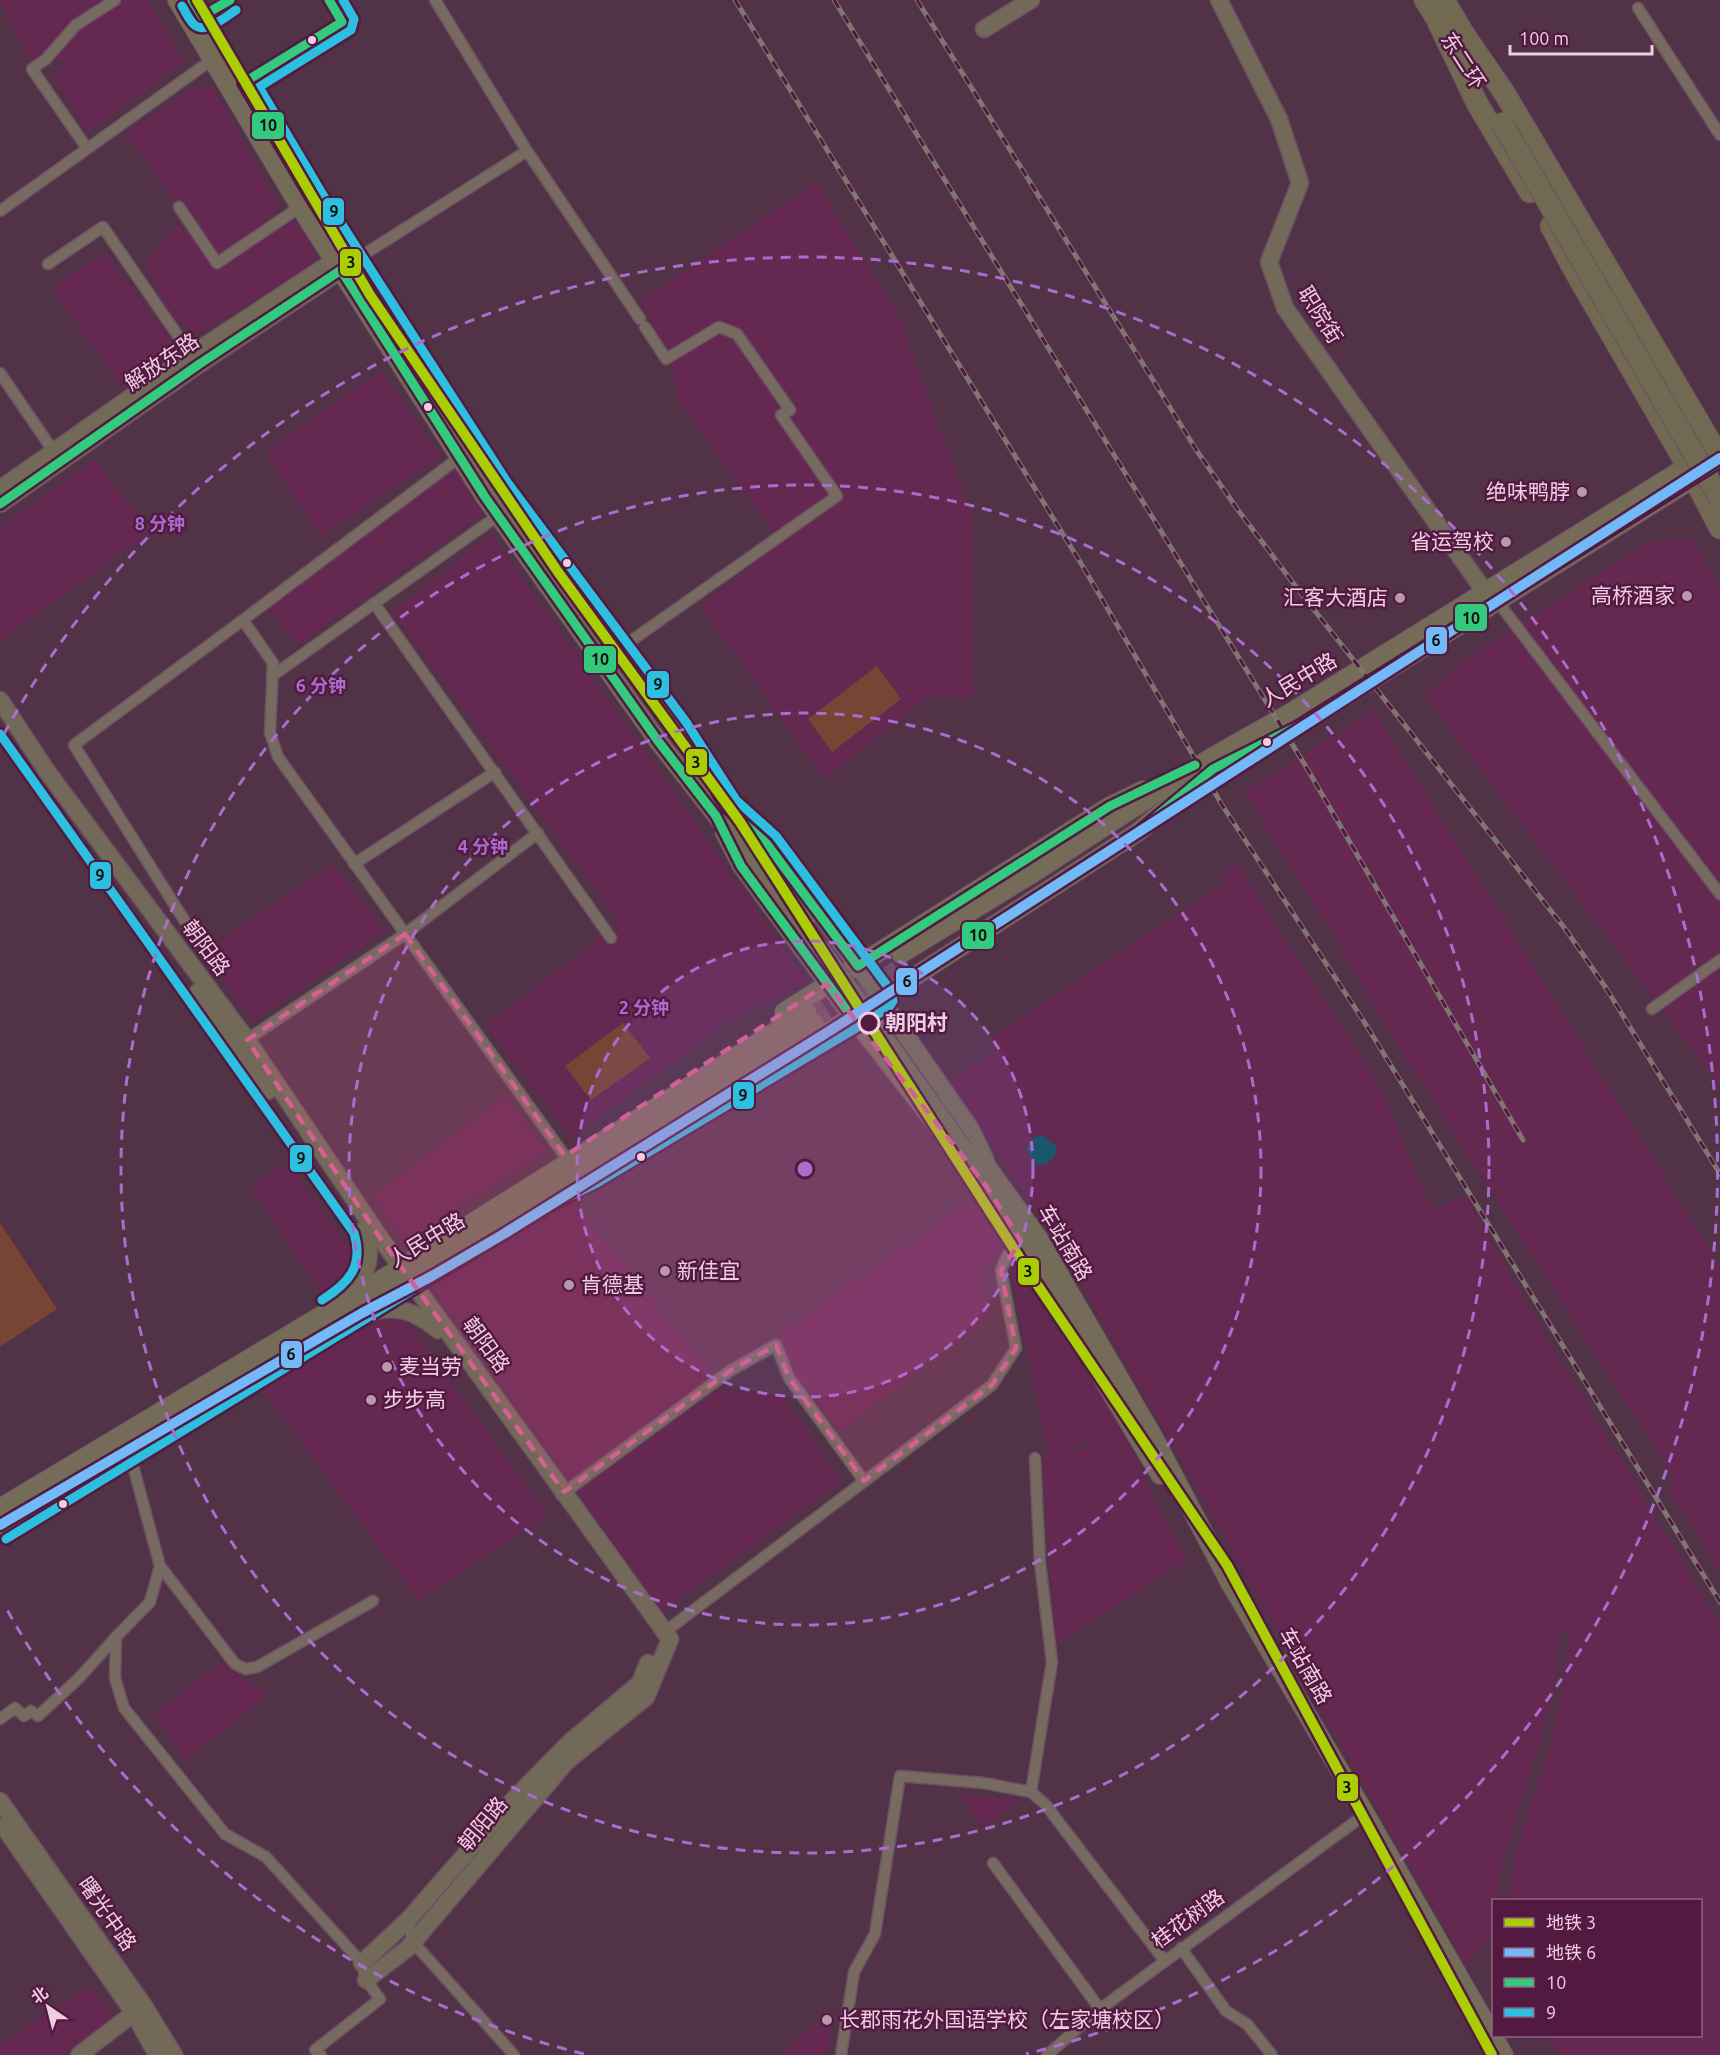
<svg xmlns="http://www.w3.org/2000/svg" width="1720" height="2055" font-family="Ubuntu,'Noto Sans SC',sans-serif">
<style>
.built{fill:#642851;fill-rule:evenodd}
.green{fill:#784434}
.water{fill:#1c566a}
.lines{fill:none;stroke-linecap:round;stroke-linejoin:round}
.primary-tunnel{stroke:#69495e;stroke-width:18;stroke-dasharray:18 9;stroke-linecap:butt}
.street-casing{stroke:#6b5062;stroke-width:13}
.secondary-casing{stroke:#6b5062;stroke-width:19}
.primary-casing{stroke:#6b5062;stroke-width:20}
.highway-casing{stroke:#6b5062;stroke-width:23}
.street{stroke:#766a61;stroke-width:10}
.secondary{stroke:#736959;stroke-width:16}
.primary{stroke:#756b59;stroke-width:18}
.highway{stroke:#716952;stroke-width:21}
.rail-casing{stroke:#817571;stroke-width:5}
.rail{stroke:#521a41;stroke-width:3;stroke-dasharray:9;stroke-linecap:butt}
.primary-bridge-casing{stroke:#6b5062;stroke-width:20;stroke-linecap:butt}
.highway-bridge-casing{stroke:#6b5062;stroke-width:23;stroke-linecap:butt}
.primary-bridge{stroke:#756b59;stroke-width:18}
.highway-bridge{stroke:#716952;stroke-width:21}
.bus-1-casing{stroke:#521a41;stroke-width:14}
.bus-2-casing{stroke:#521a41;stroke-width:14}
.bus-1{stroke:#33ca7d;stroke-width:9}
.bus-2{stroke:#2dbfdf;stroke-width:9}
.metro-1-casing{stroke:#521a41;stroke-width:15}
.metro-2-casing{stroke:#521a41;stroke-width:15}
.metro-1{stroke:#abcd03;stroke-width:10}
.metro-2{stroke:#73b9f7;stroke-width:10}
.marked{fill:#d56091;fill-opacity:0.2;stroke:#d56091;stroke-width:4.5;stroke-dasharray:12 8;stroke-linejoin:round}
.ring{fill:none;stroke:#aa6ccd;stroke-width:3;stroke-dasharray:10 8}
.bus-dot{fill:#f1cde2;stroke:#521a41;stroke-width:2}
.poi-dot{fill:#b997ac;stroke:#521a41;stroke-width:2}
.stop-dot{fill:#521a41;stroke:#f1cde2;stroke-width:3}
.labels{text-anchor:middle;stroke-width:5;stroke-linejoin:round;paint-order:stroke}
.street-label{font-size:21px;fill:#f1cde2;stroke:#521a41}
.poi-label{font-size:21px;fill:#f1cde2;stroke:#521a41;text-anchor:start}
.stop-label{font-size:21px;font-weight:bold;fill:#f1cde2;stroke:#521a41;text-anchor:start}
.centre{fill:#aa6ccd;stroke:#521a41;stroke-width:3}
.ring-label{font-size:18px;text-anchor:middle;font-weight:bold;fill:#aa6ccd;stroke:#521a41;stroke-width:5;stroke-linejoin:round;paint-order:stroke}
.line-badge{stroke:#521a41;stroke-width:2}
.pale-badge-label{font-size:16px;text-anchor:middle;font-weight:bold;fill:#111}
</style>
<rect width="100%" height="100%" fill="#513247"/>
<g class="built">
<path d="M0,0H147L184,62L87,132L53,75L68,62L27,57Z"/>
<path d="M213,87L280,208L220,260L303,216L318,261L197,335L172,316L144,264L177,225L215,259L126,133L191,89Z"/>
<path d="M816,182L899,317L973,519V697L930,695L825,779L701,606L781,542L679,402L671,362L641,300Z"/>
<path d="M104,253L177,347L121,388L52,287Z"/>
<path d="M381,371L441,456L321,537L265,453Z"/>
<path d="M94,460L150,532L0,641V528Z"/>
<path d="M450,461L484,513L298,645L262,599Z"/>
<path d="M491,534L808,982L726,1023L570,1138L486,1025L620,923L393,612Z"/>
<path d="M1693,539L1720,588V1086L1425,696L1461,663L1649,541Z"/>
<path d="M1374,711L1720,1266V1573L1668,1488L1674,1478L1388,1030L1339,944L1244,792Z"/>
<path d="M1237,863L1378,1084L1432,1209L1465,1196L1546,1336L1720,1625V2055H1558L1548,2036H1700V1900H1507L1519,1842L1554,1733L1570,1634L1560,1628L1554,1693L1501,1868L1496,1900H1494L1491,1936L1466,1965L1064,1253L950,1081L996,1049L991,1037L1223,885L1222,872Z"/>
<path d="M334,865L386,931L252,1022L203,952Z"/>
<path d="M506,1095L548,1152L403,1242L373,1195Z"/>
<path d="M288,1163L358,1259L321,1293L251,1185Z"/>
<path d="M971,1200L1001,1243L981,1274L990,1316L841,1431L768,1343Z"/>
<path d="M574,1201L723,1390L782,1395L841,1482L662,1611L430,1285Z"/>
<path d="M1007,1256L1121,1424L1161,1515L1188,1560L1056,1644L1042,1455L1048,1454ZM1110,1430L1089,1441L1092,1447L1061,1452Z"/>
<path d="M394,1304L548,1515L418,1600L260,1386Z"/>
<path d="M220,1663L269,1694L185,1760L155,1713Z"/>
<path d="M958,1794L1021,1800L983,1827Z"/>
<path d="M89,1986L115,2019L66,2055H0V2043Z"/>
<path d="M835,2007L827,2055H780L806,2032Z"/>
</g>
<g class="green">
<path d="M877,666L901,699L832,752L808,719Z"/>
<path d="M623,1023L650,1058L591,1100L565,1066Z"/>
<path d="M0,1223L57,1309L0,1347Z"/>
</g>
<path class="water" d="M1041,1135L1046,1137L1052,1144L1056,1143C1058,1158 1048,1168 1033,1164L1034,1160L1027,1152C1027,1142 1031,1138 1041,1135Z"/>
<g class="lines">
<g class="primary-tunnel">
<path d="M807,1012L848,986"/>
<path d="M814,1023L907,963"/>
</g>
<defs>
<g id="street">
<path d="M435,0L527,151"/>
<path d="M1638,8L1720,135"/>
<path d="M84,144L32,69L46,59L76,25L115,0"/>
<path d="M179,207L217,263L300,207"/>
<path d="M0,211L213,59"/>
<path d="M352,262L527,151L640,319"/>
<path d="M48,264L103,227L194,359"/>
<path d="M0,373L56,455"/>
<path d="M1498,602L1720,894"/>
<path d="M374,603L611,938"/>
<path d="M243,620L460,457"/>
<path d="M618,650L837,496L781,415L790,410L737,334L719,327L666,359L645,327"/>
<path d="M272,676L499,515"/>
<path d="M354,864L495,772"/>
<path d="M196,939L74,745L243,620L273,663L270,733L278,757L565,1156"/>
<path d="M1652,1009L1720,960"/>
<path d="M242,1043L405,934L538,833"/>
<path d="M129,1451L160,1566L150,1602L116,1637L115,1678L124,1708L225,1834L266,1857L362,1963L366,1980L380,1999L315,2050L321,2055"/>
<path d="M561,1495L730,1371L776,1345L789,1378L864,1481"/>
<path d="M160,1566L235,1664L246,1669L257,1667L373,1601"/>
<path d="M662,1634L992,1385L1016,1348L1001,1270L1007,1256L1021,1241"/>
<path d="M0,1719L15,1708L24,1716L31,1711L38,1716L79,1678L116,1637"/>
<path d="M1031,1792L1052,1662L1040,1563L1035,1458"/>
<path d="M993,1863L1100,2009"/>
<path d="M408,1920L413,1942L514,2055"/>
<path d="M1181,1948L1226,2011L1247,2024L1272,2055"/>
<path d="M841,2055L854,1972L875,1934L900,1776L984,1783L1031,1792L1045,1804L1164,1960"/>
<path d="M1047,2055L1100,2009L1356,1821"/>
</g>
<g id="secondary">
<path d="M1219,0L1279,119L1300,183L1269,262L1285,308L1485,592"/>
<path d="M984,29L1031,0"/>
<path d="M0,489L191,355L334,261"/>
<path d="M0,504L198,365L352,263"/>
<path d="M0,700L46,770L247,1040L378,1235L670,1639L646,1697L567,1761L408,1948L366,1980"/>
<path d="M724,833L741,866L852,1017L940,1130"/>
<path d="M804,893L858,966L970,1128L985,1159"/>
<path d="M198,992L268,1091"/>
<path d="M344,1299C366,1273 375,1262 365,1228"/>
<path d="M350,1316C390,1307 405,1303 438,1330"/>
<path d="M0,1801L144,2006L174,2055"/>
<path d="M4,1827L134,2013L157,2055"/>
<path d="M362,1963L408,1920L514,1799L570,1742L640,1683L648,1663"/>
<path d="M79,2055L134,2013"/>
</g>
<g id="primary">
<path d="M177,0L300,207L485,497L658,741L745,852"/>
<path d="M192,0L313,201L497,489L676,729L727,808L759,848"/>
<path d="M1210,771L1298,726L1704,472"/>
<path d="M901,954L1035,872L1212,757L1290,713L1699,459"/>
<path d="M784,1012L1110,806L1143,790"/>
<path d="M754,1076L852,1017L1138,832L1213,769"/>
<path d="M973,1147L1037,1236L1154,1438L1230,1583L1366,1815L1504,2055"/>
<path d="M969,1159L1021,1241L1160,1475"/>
<path d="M0,1508L402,1267L807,1012"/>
<path d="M0,1529L544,1195L814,1023"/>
</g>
<g id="highway">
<path d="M1425,0L1447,35"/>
<path d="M1444,0L1466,38"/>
<path d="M1439,24L1478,105L1530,192"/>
<path d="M1459,27L1505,94L1720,458"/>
<path d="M1551,226L1573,268L1688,467L1720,528"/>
</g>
</defs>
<use href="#street" class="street-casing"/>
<use href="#secondary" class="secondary-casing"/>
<use href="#primary" class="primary-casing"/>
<use href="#highway" class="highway-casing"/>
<use href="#street" class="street"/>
<use href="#secondary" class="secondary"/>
<use href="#primary" class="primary"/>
<use href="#highway" class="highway"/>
<defs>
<g id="rail">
<path d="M735,0L1085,570L1222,805L1363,1020L1720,1602"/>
<path d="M834,0L1305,765L1523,1140"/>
<path d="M917,0L1197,451L1238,510L1300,592L1566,930L1606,988L1720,1174"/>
</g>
</defs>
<use href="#rail" class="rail-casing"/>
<use href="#rail" class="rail"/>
<defs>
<g id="primary-bridge">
<path d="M759,848L809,915"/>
<path d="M745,852L822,951L964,1150"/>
</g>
<path id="highway-bridge" d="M1502,123L1720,499"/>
</defs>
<use href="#primary-bridge" class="primary-bridge-casing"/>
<use href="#highway-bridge" class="highway-bridge-casing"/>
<use href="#primary-bridge" class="primary-bridge"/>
<use href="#highway-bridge" class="highway-bridge"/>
<defs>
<g id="bus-1">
<path d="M192,0L202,16L230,0"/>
<path d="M329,0L342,22L243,83L313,201L369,288"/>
<path d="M0,504L198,365L341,270L485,497L658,741L716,816L741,866L852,1017L1138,832L1213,769L1298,726L1720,462"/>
<path d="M718,794L727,808L766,843L858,966L1110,806L1195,765"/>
</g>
<g id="bus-2">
<path d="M182,6C186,12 190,23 196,26C207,33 227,16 236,10"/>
<path d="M0,734L354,1233C364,1266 349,1283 322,1300"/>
<path d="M6,1539L550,1206L597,1183L858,1027L889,1007L893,1001L891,991L776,836L736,800L686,722L507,482L323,195L259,87L351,30L354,19L343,0"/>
</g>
</defs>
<use href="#bus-1" class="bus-1-casing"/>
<use href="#bus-2" class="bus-2-casing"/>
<use href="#bus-1" class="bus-1"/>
<use href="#bus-2" class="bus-2"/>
<defs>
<path id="metro-1" d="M197,0L370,295L558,572L740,822L1030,1274L1227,1565L1492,2055"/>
<path id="metro-2" d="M0,1525L362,1313L432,1276L502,1235L831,1030L1720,458"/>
</defs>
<use href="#metro-1" class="metro-1-casing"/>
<use href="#metro-2" class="metro-2-casing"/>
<use href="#metro-1" class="metro-1"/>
<use href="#metro-2" class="metro-2"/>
</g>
<path class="marked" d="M405,934L565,1156L827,984L987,1187L1021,1241L1001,1270L1016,1348L992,1385L864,1481L789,1378L776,1345L730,1371L564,1492L378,1235L247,1040Z"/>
<circle cx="805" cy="1169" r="228" fill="#aa6ccd" fill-opacity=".12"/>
<g class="ring">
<circle cx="805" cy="1169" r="228"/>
<circle cx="805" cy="1169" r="456"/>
<circle cx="805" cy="1169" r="684"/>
<path d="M584 2054A912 912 0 0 1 4 1604M4 734A912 912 0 1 1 1026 2054"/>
</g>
<g class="bus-dot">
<circle cx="312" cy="40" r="5"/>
<circle cx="428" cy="407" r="5"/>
<circle cx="567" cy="563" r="5"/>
<circle cx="1267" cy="742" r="5"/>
<circle cx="641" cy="1157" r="5"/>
<circle cx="63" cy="1504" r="5"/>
</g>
<g class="poi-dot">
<circle cx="1582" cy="492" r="6"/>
<circle cx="1506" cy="542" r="6"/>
<circle cx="1687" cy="596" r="6"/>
<circle cx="1400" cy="598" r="6"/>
<circle cx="665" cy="1271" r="6"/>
<circle cx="569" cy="1285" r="6"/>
<circle cx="387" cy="1367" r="6"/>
<circle cx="371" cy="1400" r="6"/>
<circle cx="827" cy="2020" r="6"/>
</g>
<circle class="stop-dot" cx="869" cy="1023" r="10"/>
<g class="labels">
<g class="street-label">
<text transform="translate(1463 61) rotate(57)" y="7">东二环</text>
<text transform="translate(1320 315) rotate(58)" y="7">职院街</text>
<text transform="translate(162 362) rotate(-34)" y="7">解放东路</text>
<text transform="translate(1299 680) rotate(-31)" y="7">人民中路</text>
<text transform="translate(206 948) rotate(53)" y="7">朝阳路</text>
<text transform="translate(427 1240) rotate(-31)" y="7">人民中路</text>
<text transform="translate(1065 1243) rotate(59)" y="7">车站南路</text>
<text transform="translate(486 1345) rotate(54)" y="7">朝阳路</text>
<text transform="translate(1305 1666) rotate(60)" y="7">车站南路</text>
<text transform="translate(483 1824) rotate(-50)" y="7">朝阳路</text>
<text transform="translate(107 1914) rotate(55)" y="7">曙光中路</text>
<text transform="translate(1188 1919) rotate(-36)" y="7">桂花树路</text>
</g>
<g class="poi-label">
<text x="1570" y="499" text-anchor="end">绝味鸭脖</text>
<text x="1494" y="549" text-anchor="end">省运驾校</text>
<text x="1675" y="603" text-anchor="end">高桥酒家</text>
<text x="1388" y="605" text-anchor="end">汇客大酒店</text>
<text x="677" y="1278">新佳宜</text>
<text x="581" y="1292">肯德基</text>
<text x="399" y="1374">麦当劳</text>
<text x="383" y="1407">步步高</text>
<text x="839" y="2027">长郡雨花外国语学校（左家塘校区）</text>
</g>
<g class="stop-label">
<text x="885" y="1030">朝阳村</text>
</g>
</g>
<circle cx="805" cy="1169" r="9" class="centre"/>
<g class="ring-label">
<text x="160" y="530">8 分钟</text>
<text x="321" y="692">6 分钟</text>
<text x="483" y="853">4 分钟</text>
<text x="644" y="1014">2 分钟</text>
</g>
<g class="line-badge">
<rect x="251" y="111" width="34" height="29" rx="6" fill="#33ca7d"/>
<rect x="322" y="197" width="23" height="29" rx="6" fill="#2dbfdf"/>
<rect x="339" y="248" width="23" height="29" rx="6" fill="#abcd03"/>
<rect x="1454" y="603" width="34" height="29" rx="6" fill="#33ca7d"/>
<rect x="1425" y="626" width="23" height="29" rx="6" fill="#73b9f7"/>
<rect x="583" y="645" width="34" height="29" rx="6" fill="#33ca7d"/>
<rect x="646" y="670" width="24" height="29" rx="6" fill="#2dbfdf"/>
<rect x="685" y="748" width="23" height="28" rx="6" fill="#abcd03"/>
<rect x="89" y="861" width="23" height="29" rx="6" fill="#2dbfdf"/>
<rect x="961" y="921" width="34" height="29" rx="6" fill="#33ca7d"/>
<rect x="895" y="967" width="23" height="29" rx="6" fill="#73b9f7"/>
<rect x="732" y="1081" width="23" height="29" rx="6" fill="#2dbfdf"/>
<rect x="289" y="1144" width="24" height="29" rx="6" fill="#2dbfdf"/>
<rect x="1017" y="1257" width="23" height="29" rx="6" fill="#abcd03"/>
<rect x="280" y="1340" width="23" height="29" rx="6" fill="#73b9f7"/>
<rect x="1336" y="1773" width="23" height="29" rx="6" fill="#abcd03"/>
</g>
<g class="pale-badge-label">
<text x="268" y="131">10</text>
<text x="334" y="217">9</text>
<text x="351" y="268">3</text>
<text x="1471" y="624">10</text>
<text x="1436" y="646">6</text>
<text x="600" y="665">10</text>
<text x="658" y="690">9</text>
<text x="696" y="768">3</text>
<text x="100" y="881">9</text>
<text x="978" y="941">10</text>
<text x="907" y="987">6</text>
<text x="743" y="1101">9</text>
<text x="301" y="1164">9</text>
<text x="1028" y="1277">3</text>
<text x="291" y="1360">6</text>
<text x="1347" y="1793">3</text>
</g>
<rect x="1492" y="1899" width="210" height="138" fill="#521a41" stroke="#926281" stroke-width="1.5"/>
<rect x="1504" y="1918" width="30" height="9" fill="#abcd03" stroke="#926281" stroke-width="1.5"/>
<text x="1546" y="1929" font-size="18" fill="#f1cde2">地铁 3</text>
<rect x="1504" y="1948" width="30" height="9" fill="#73b9f7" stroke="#926281" stroke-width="1.5"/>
<text x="1546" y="1959" font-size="18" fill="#f1cde2">地铁 6</text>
<rect x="1504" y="1978" width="30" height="9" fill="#33ca7d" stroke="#926281" stroke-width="1.5"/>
<text x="1546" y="1989" font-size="18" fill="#f1cde2">10</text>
<rect x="1504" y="2008" width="30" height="9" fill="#2dbfdf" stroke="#926281" stroke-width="1.5"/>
<text x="1546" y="2019" font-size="18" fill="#f1cde2">9</text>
<g transform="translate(48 2007) rotate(325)" stroke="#521a41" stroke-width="4.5" paint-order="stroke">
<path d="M0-4.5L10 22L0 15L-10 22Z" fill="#f1cde2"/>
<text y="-9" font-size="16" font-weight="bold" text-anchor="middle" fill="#f1cde2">北</text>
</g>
<path d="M1510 45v9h142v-9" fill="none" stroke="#f1cde2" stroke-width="3"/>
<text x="1519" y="45" font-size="18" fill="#f1cde2" stroke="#521a41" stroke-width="4.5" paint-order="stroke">100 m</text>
</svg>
